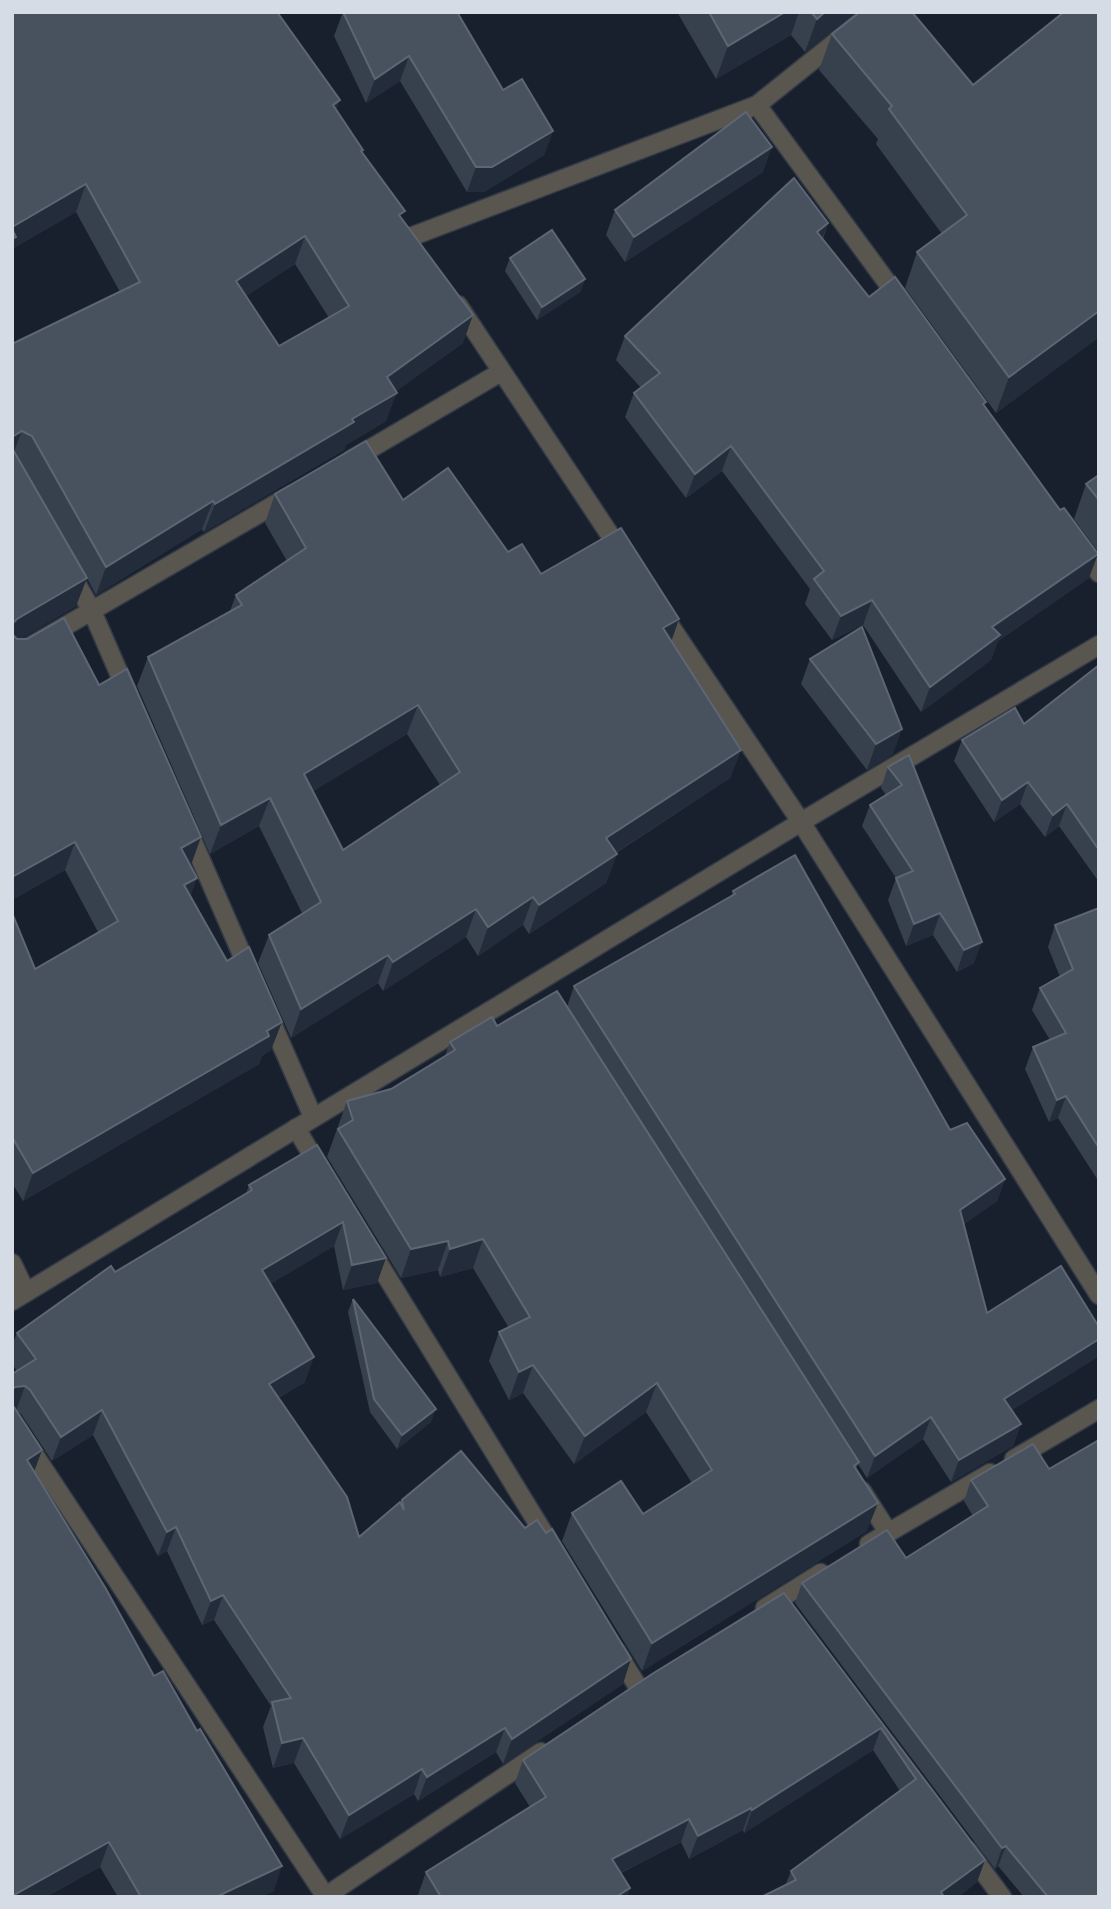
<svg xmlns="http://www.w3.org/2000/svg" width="1111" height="1909" font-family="'Work Sans',sans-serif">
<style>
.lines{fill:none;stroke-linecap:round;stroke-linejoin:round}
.minor-casing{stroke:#333a47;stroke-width:21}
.minor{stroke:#59564f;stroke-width:18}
.wall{fill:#37404d;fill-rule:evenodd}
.shaded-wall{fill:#232c3a}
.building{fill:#48515e;stroke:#5e6673;stroke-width:2;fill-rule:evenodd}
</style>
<rect width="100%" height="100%" fill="#18202d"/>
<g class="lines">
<defs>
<g id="minor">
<path d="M757,105L900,300"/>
<path d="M413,236L757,105L873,12"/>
<path d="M458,305L622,553"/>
<path d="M351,460L501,372"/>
<path d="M1079,546L1099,573"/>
<path d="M71,574L92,611L128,694"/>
<path d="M661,612L801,822L1099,1295"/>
<path d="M12,657L291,495"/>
<path d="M187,828L250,973"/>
<path d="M268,1014L313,1117"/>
<path d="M296,1128L321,1170"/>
<path d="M371,1251L548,1540"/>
<path d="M12,1263L26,1292"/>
<path d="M12,1301L801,822L1099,645"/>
<path d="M12,1421L326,1897"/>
<path d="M1014,1459L1099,1409"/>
<path d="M862,1491L888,1532"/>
<path d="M869,1544L990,1473"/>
<path d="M765,1608L821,1573"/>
<path d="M616,1651L638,1687"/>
<path d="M968,1851L1002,1897"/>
<path d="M326,1896L541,1752"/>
</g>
</defs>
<use href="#minor" class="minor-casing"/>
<use href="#minor" class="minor"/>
</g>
<g class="wall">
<path d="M12,12L336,110L402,219L463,343L396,391L386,421L346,445L344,450L204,532L202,529L96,595L87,578L76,606L20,639L190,865L197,878L190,896L271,1050L262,1056L259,1064L23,1201L12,1183V913L35,969L98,932L65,870L12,900V344L120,292L76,212L12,249ZM295,264L329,318L279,346L246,296Z"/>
<path d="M343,12L457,13L503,90L553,131L544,155L484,192H467L400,81L366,103L334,36Z"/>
<path d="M677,12H855L805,52L791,35L716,79Z"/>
<path d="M1099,12V337L996,413L905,288L917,252L942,234L876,144L878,139L819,70L832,34L973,85Z"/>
<path d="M763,172L625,262L606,235L615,210Z"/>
<path d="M828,223L823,239L869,297L985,406L1089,578L998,641L991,660L921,712L863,625L832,640L805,604L810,589L722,471L686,498L625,417L634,393L641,388L616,360L625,336Z"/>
<path d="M510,258L585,279L580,292L537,320L505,271Z"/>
<path d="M1099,475V553L1074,519L1086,484Z"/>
<path d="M275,494L403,500L508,552L541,574L671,641L741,750L730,778L616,853L617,854L606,883L529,934L523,925L478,956L466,937L383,991L378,983L291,1038L258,963L269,935L302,913L259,826L210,854L137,686L148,657L230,611L236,595L287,561L265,523ZM407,734L440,785L343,850L313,791Z"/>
<path d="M810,659L893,754L867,770L801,684Z"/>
<path d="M1099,665V882L1059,826L1045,837L1020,804L994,822L954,761L962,740L1024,724Z"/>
<path d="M909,755L974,963L957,972L933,935L906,946L888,900L896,878L862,826L870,805L886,795L881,788L888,767Z"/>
<path d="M733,891L950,1130L1005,1179L997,1201L964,1224L987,1313L1099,1327V1351L1096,1358L1012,1410L1021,1424L1013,1446L951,1482L923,1439L867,1478L858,1464L856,1469L867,1531L642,1671L562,1541L572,1513L643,1514L692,1483L646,1412L574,1464L523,1393L509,1400L489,1361L499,1332L509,1328L473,1268L440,1277L438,1270L401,1278L327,1157L347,1101L391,1089L445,1056L450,1042L497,1026L567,1007L574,986L731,897Z"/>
<path d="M1099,908V1182L1058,1118L1049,1122L1025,1069L1033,1047L1050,1040L1032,1010L1040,988L1060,977L1048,947L1055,925Z"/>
<path d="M317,1145L377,1283L343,1290L334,1246L270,1284L305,1382L278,1398L359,1537L401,1504L402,1500L623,1684L503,1764L496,1752L418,1801L414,1794L340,1839L294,1763L273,1768L263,1727L271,1706L214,1620L202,1625L167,1551L158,1556L93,1435L52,1461L21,1414L17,1411L42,1450L34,1472L154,1676L274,1891L260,1897H118L100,1867L46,1897H12V1374L17,1371L12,1364V1345L17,1333L246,1194L249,1185Z"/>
<path d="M353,1299L431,1422L397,1449L370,1412L348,1312Z"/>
<path d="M1033,1444L1099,1897H1024L998,1866L995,1869L795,1603L802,1583L906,1558L973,1516L964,1501L971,1480Z"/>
<path d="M784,1593L985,1860L977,1882L958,1897H761L785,1886L791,1871L900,1791L873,1750L744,1833L743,1830L689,1859L681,1842L621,1873L630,1888L627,1897H419L418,1895L426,1872L530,1807L515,1783L523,1760Z"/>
</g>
<g class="shaded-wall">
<path d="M785,12H799L791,35L716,79L728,46Z"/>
<path d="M825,12H855L805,52L817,19Z"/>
<path d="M409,56L400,81L366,103L375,79Z"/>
<path d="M340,100L330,128L333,105Z"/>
<path d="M553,131L544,155L484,192H467L476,167Z"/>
<path d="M772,147L763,172L625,262L634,237Z"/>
<path d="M86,184L76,212L12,249V227Z"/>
<path d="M828,223L819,247L817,232Z"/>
<path d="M305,236L295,264L226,309L236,281Z"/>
<path d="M585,279L580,292L537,320L542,307Z"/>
<path d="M1099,311V337L996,413L1009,377Z"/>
<path d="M473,315L463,343L379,403L397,393L386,421L346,445L344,450L204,532L215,504L352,419L387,377Z"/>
<path d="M22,431L12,456V437Z"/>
<path d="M731,446L722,471L686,498L695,474Z"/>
<path d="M213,501L202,529L96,595L106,567Z"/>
<path d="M1098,554L1089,578L998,641L991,660L921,712L930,687L992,627Z"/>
<path d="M87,578L76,606L12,644V624L17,619Z"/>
<path d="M872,600L863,625L832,640L841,616Z"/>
<path d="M679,619L669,648L663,628Z"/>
<path d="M418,705L407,734L294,803L304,774Z"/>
<path d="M902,729L893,754L867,770L876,744Z"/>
<path d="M741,750L730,778L595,866L606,838Z"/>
<path d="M1028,782L1020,804L994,822L1002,800Z"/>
<path d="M270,798L259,826L210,854L221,825Z"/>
<path d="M1067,804L1059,826L1045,837L1053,815Z"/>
<path d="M201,837L191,865L181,848Z"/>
<path d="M75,842L65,870L12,900V877Z"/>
<path d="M617,854L606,883L529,934L539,905Z"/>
<path d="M197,878L187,906L184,885Z"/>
<path d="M533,897L523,925L478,956L488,927Z"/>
<path d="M476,909L466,937L383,991L393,962Z"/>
<path d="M940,913L933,935L906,946L914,924Z"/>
<path d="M982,942L974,963L957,972L964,950Z"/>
<path d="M388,955L378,983L291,1038L301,1009Z"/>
<path d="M282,1022L271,1050L262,1056L259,1064L23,1201L33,1173Z"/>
<path d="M1066,1096L1058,1118L1049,1122L1057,1100Z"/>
<path d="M1005,1179L997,1201L952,1232L960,1210Z"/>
<path d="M343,1222L334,1246L253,1294L262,1270Z"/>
<path d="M483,1239L473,1268L440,1277L450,1249Z"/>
<path d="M448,1241L438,1270L401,1278L411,1249Z"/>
<path d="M386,1258L377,1283L343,1290L352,1265Z"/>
<path d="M1099,1339V1351L1096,1358L996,1420L1004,1399Z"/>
<path d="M314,1357L305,1382L260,1408L269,1384Z"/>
<path d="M533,1365L523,1393L509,1400L519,1372Z"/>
<path d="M657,1383L646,1412L574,1464L585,1436Z"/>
<path d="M25,1386L16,1411H12V1390L15,1387Z"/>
<path d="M436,1409L431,1422L397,1449L402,1435Z"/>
<path d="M102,1410L93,1435L52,1461L61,1437Z"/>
<path d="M931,1417L923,1439L867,1478L875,1456Z"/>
<path d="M1021,1424L1013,1446L951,1482L959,1460Z"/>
<path d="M42,1450L33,1474L27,1460Z"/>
<path d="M878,1503L867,1531L642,1671L652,1643Z"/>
<path d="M176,1527L167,1551L158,1556L167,1532Z"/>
<path d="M223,1595L214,1620L202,1625L211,1601Z"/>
<path d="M631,1659L623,1684L503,1764L512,1739Z"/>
<path d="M505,1728L496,1752L418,1801L427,1777Z"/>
<path d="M881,1728L873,1750L744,1833L752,1810Z"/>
<path d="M303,1738L294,1763L273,1768L282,1743Z"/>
<path d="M422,1769L414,1794L340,1839L349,1815Z"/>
<path d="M751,1808L743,1830L689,1859L698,1836Z"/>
<path d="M689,1819L681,1842L604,1881L612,1859Z"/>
<path d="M109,1842L100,1867L46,1897H12Z"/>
<path d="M1006,1846L998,1866L995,1869L1002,1848Z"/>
<path d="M985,1860L977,1882L958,1897H940L941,1892Z"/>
<path d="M282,1866L274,1891L260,1897H216Z"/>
<path d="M630,1888L627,1897H616Z"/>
</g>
<g class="building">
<path d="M12,12H277L340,100L333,105L363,150L361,151L405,211L399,215L473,315L387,377L397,393L352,419L354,422L215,504L213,501L106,567L32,436L22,431L12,437V344L140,282L86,184L12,227ZM305,236L349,306L279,346L236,281Z"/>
<path d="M343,12H457L503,90L522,79L553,131L492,167H476L409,56L375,79Z"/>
<path d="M709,12H785L728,46Z"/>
<path d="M811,12H825L817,19Z"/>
<path d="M860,12H912L973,85L1064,12H1099V311L1009,377L917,252L967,215L889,109L892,106L832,34Z"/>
<path d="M746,112L772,147L634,237L615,210Z"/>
<path d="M794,178L828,223L817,232L869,297L895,277L986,402L983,404L1060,510L1064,508L1098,554L992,627L1000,635L930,687L872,600L841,616L814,579L824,571L731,446L695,474L634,393L660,373L625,336Z"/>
<path d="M12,229L16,237L12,239Z"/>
<path d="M552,230L585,279L542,307L510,258Z"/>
<path d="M366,441L403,500L448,468L508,552L522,544L541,574L621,528L679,619L663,628L741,750L606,838L617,854L539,905L533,897L488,927L476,909L393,962L388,955L301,1009L269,935L321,902L270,798L221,825L148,657L242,605L236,595L306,548L275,494ZM418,705L460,772L343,850L304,774Z"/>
<path d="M12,442V448L87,578L17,619L12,624Z"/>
<path d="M1099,475V500L1086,484Z"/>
<path d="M64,618L99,685L127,669L201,837L181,848L197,878L184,885L227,961L249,947L282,1022L267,1031L269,1036L33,1173L12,1137V913L35,969L118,921L75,842L12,877V634L17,639H27Z"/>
<path d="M862,627L902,729L876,744L810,659Z"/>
<path d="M1099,665V850L1067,804L1053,815L1028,782L1002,800L962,740L1015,708L1024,724Z"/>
<path d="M909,755L982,942L964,950L940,913L914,924L896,878L913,871L870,805L902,785L888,767Z"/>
<path d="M795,855L950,1130L967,1123L1005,1179L960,1210L987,1313L1061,1266L1099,1327V1339L1004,1399L1021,1424L959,1460L931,1417L875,1456L574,986L735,894L733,891Z"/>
<path d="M1099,908V1148L1066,1096L1057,1100L1033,1047L1066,1033L1040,988L1073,969L1055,925Z"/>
<path d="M557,991L859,1462L854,1466L878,1503L652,1643L572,1513L621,1481L643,1514L712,1470L657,1383L585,1436L533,1365L519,1372L499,1332L530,1317L483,1239L450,1249L448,1241L411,1249L338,1129L353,1120L347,1101L391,1089L455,1050L450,1042L492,1017L497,1026Z"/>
<path d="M317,1145L386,1258L352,1265L343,1222L262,1270L314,1357L269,1384L347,1497L359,1537L400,1502L404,1510L402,1500L461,1451L525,1528L537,1520L546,1533L552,1529L631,1659L512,1739L505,1728L427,1777L422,1769L349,1815L303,1738L282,1743L272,1702L291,1698L223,1595L211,1601L176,1527L167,1532L102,1410L61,1437L30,1390L25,1386L15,1387L12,1390V1374L36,1359L17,1333L111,1266L115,1272L252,1190L249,1185Z"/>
<path d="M353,1299L436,1409L402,1435L374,1399Z"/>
<path d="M12,1404L42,1450L27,1460L106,1589L154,1676L163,1671L197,1731L200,1729L282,1866L216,1897H141L109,1842L12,1896Z"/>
<path d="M1099,1440V1897H1048L1006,1846L1002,1848L802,1583L887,1530L906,1558L988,1506L971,1480L1033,1444L1049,1469Z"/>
<path d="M784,1593L985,1860L941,1892L944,1897H761L796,1880L791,1871L916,1779L881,1728L752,1810L751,1808L698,1836L689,1819L612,1859L630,1888L616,1897H441L426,1872L546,1797L523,1760L652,1674Z"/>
</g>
<rect width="1111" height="1909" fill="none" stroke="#d6dce5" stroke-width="28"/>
</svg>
